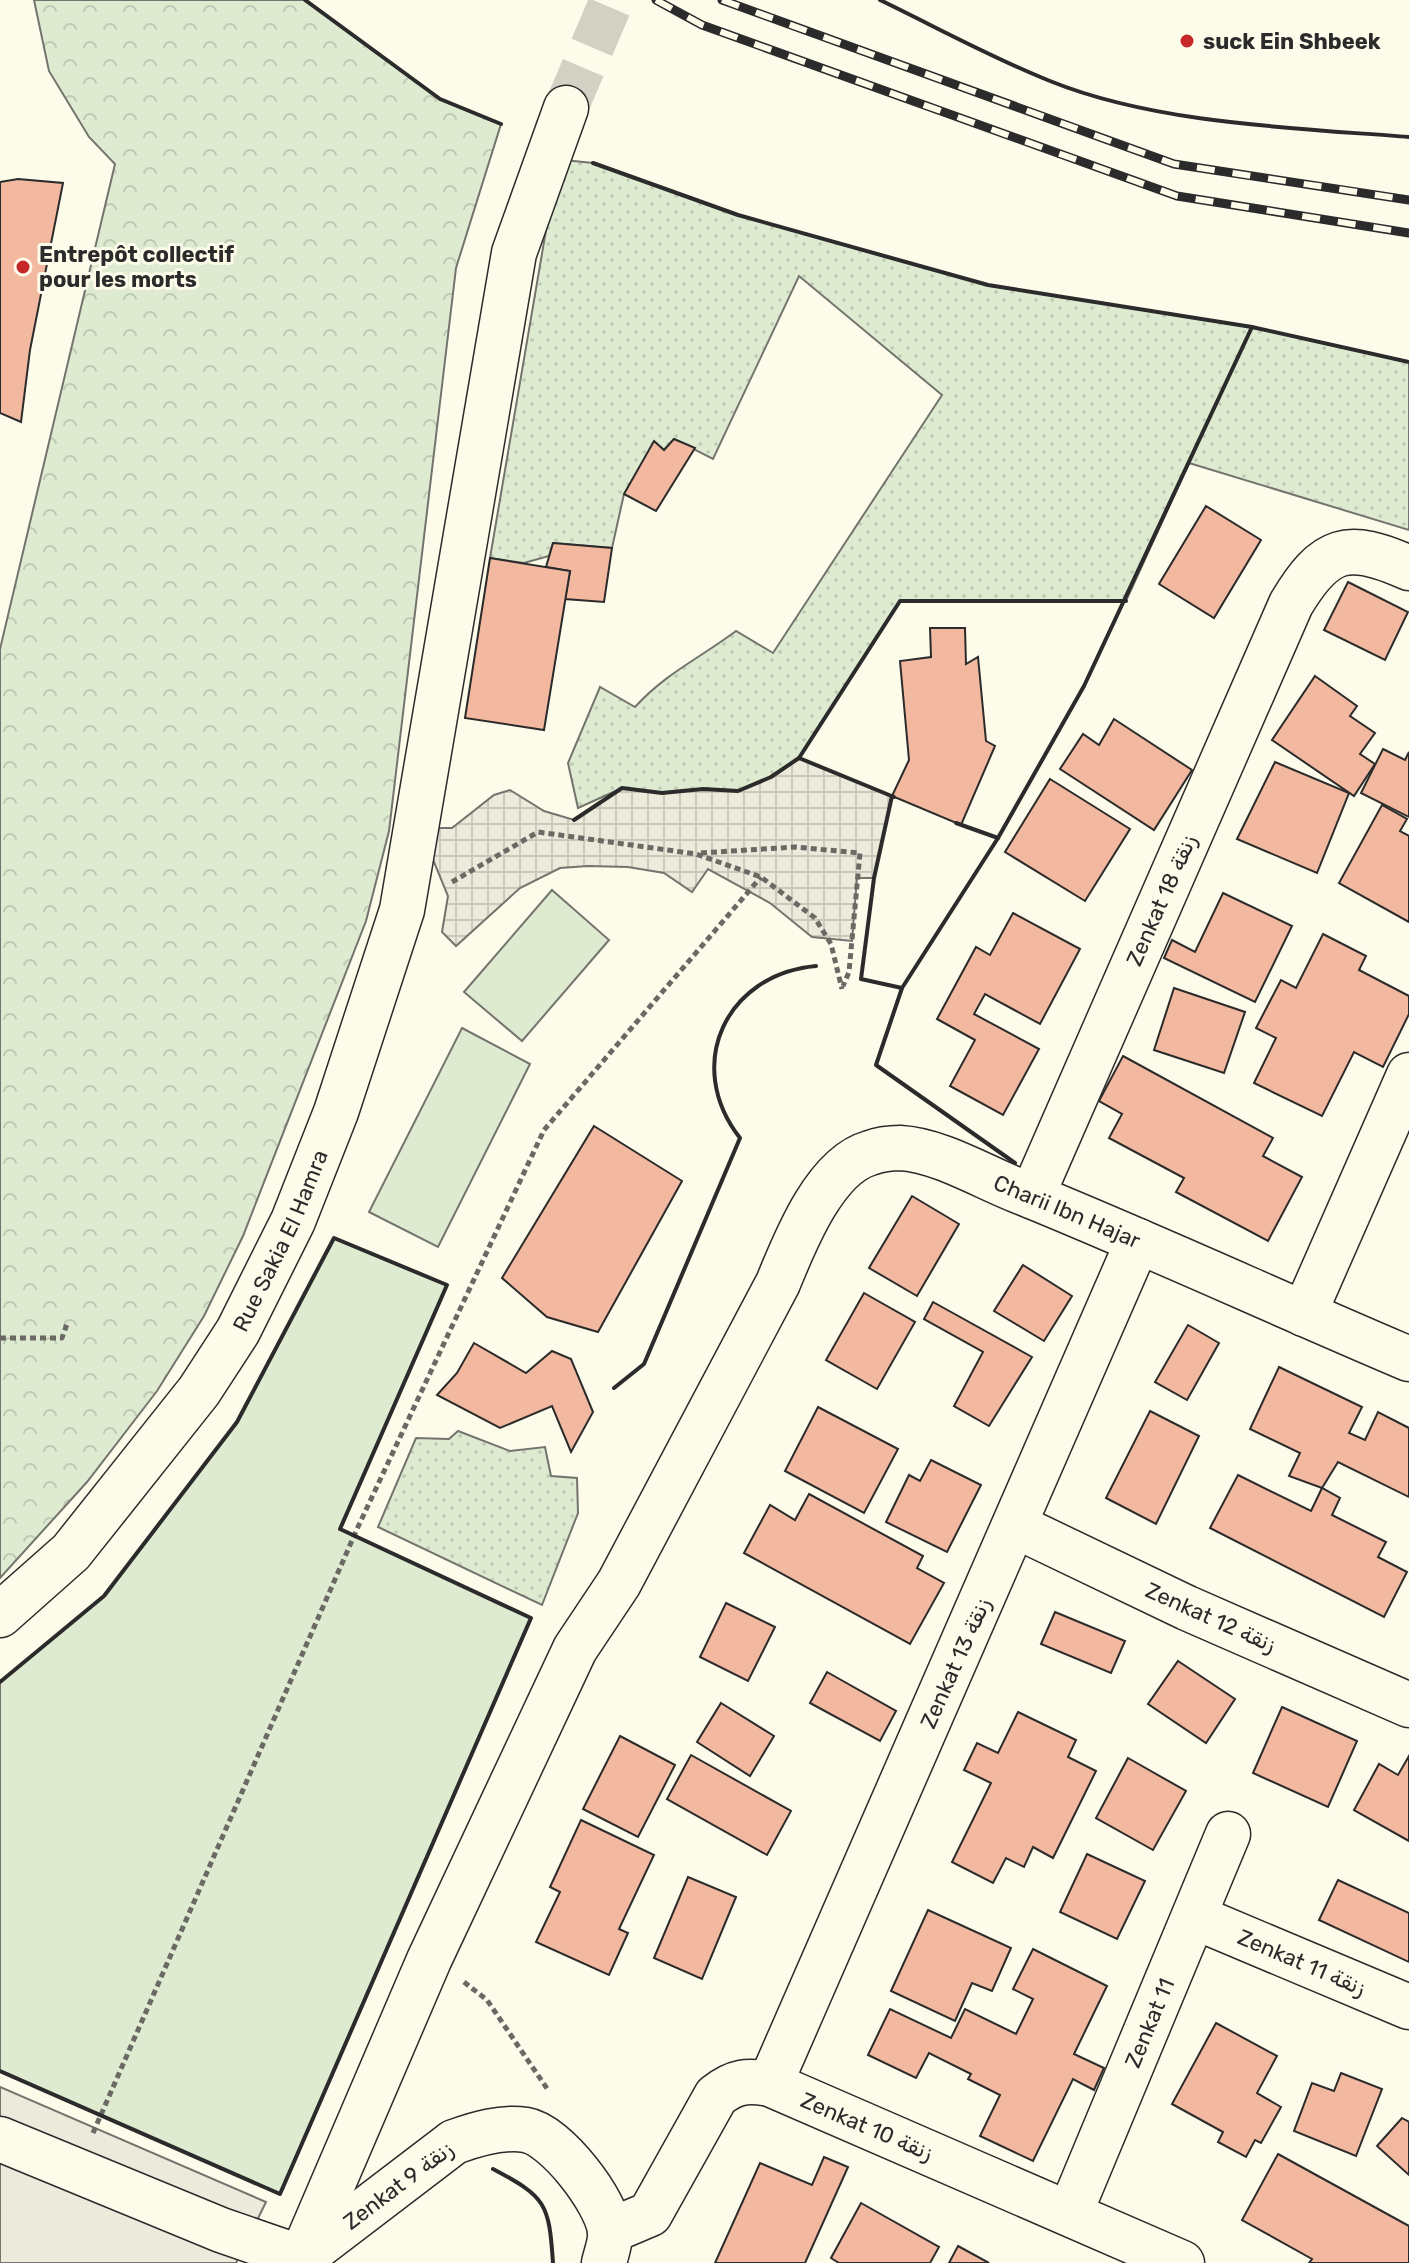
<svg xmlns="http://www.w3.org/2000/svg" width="1409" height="2263" font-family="Rubik,'Noto Naskh Arabic',sans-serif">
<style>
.grass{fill:url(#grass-dots);stroke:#74746e;stroke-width:2}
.forest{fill:url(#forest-crowns);stroke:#74746e;stroke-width:2}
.pitch{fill:#deebd1;stroke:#74746e;stroke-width:2}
.parking{fill:#eceadb;stroke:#74746e;stroke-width:2}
.plaza{fill:url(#plaza-grid);stroke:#74746e;stroke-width:2}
.building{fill:#f2b8a0;stroke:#2b2b2b;stroke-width:2}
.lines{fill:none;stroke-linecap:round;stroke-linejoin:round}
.minor-tunnel{stroke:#d3d1c4;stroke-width:44;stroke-dasharray:44 22;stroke-linecap:butt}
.minor-casing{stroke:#2b2b2b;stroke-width:47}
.path{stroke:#6a6964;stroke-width:5;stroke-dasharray:6 4;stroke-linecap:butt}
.minor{stroke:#fdfbea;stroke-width:44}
.rail-casing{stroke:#2b2b2b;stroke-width:9}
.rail{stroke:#fdfbea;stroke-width:6;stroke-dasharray:18;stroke-linecap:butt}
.wall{stroke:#2b2b2b;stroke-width:4}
.poi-dot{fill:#c62828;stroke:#fdfbea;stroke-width:3}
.labels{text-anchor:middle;stroke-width:6;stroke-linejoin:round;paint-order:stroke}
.poi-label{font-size:22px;font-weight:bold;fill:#2b2b2b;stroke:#fdfbea;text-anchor:start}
.street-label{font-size:22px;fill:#2b2b2b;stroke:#fdfbea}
</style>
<defs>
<pattern id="grass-dots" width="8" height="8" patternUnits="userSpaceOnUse" patternTransform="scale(2)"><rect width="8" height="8" fill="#deebd1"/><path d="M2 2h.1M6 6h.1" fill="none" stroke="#bfcab4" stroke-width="1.8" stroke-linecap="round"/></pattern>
<pattern id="forest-crowns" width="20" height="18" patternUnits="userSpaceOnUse" patternTransform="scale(2)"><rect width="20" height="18" fill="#deebd1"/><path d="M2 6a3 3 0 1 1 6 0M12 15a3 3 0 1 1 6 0" fill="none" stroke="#bfcab4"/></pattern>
<pattern id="plaza-grid" width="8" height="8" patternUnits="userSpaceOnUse" patternTransform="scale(2)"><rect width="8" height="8" fill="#eceadb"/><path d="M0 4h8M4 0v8" fill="none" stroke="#cbc9bc"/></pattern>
</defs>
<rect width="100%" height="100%" fill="#fdfbea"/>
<g class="grass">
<path d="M564,160L593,163L738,215L988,285L1252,327L1409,362V530L1189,463L1126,601H900L799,758L771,777L738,791L703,789L662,793L622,788L578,808L568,763L600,687L635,707C666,673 700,658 736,631L773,653L942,395L799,276L713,459L674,439L664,450L655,442L624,494L612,548L553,543L549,556L524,563L490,558L551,201Z"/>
<path d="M458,1431L510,1451L545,1447L551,1476L577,1478L578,1513L542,1605L378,1527L416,1438L449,1439Z"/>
</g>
<path class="forest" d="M34,0H305L440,99L501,124L456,268L389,831L366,921L243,1236L204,1316L157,1391L87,1482L0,1578V649L115,164L89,137L49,71Z"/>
<g class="pitch">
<path d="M552,890L609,940L522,1041L464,992Z"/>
<path d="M462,1028L530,1064L438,1247L369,1212Z"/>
<path d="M334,1238L447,1285L340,1529L531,1618L280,2194L0,2071V1682L104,1596L237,1422Z"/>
</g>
<path class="parking" d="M0,2087L266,2202L236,2263H0Z"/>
<path class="plaza" d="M799,758L892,796L874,878H857L852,941L812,937L770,903L708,869L692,892L664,873L628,867L588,866L560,868L520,888L456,946L442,932L448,896L420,828H452L494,795L510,790L544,811L574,820L622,788L662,793L703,789L738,791L771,777Z"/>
<g class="building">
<path d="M18,179L63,183L30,350L21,422L0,413V182Z"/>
<path d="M674,439L695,448L656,511L624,494L654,441L664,450Z"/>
<path d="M1206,506L1261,540L1214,618L1159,584Z"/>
<path d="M553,543L612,548L604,602L565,599L570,571L546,567Z"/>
<path d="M490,558L570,571L544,730L465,718Z"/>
<path d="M1348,582L1408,612L1385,660L1324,630Z"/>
<path d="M930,628H965L966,664L978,657L986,741L995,746L961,825L892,796L909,760L900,661L931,657Z"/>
<path d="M1315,676L1357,706L1350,716L1375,733L1360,754L1375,764L1354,796L1272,740Z"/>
<path d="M1114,719L1192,770L1154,830L1060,769L1083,734L1099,745Z"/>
<path d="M1383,749L1405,760L1409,752V817L1361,793Z"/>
<path d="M1275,762L1349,793L1317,873L1237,839Z"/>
<path d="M1050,779L1130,829L1085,901L1005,852Z"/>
<path d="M1382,805L1407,819L1400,831L1409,836V922L1339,883Z"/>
<path d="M1223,893L1292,926L1255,1002L1164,958L1172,940L1195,952Z"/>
<path d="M1013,913L1080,949L1040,1024L985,994L974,1014L1039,1049L1003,1115L950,1086L975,1040L937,1019L976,947L990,955Z"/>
<path d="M1323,934L1366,956L1359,970L1409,996V1014L1383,1067L1354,1052L1322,1116L1254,1083L1276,1038L1256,1028L1281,980L1296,988Z"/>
<path d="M1174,988L1245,1012L1224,1073L1154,1050Z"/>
<path d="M1123,1056L1273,1138L1263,1156L1302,1177L1268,1241L1176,1192L1184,1178L1109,1138L1122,1114L1099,1101Z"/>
<path d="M594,1126L682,1181L598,1332L547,1317L502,1278Z"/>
<path d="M912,1196L959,1224L917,1296L869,1268Z"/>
<path d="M1023,1265L1072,1296L1044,1341L994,1311Z"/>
<path d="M864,1293L915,1322L877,1389L826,1360Z"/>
<path d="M933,1302L1032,1357L989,1426L954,1406L983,1352L924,1319Z"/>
<path d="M1188,1325L1219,1343L1187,1400L1155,1382Z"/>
<path d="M474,1343L526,1373L552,1351L571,1359L593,1412L571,1452L552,1406L500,1428L437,1395L457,1373Z"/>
<path d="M1279,1367L1362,1407L1349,1433L1365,1440L1378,1412L1409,1428V1497L1338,1462L1322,1488L1289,1476L1300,1453L1250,1429Z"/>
<path d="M818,1407L898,1449L864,1513L785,1471Z"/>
<path d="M1150,1411L1199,1436L1156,1524L1106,1498Z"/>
<path d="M931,1460L981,1485L947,1552L886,1522L909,1475L920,1481Z"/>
<path d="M1238,1475L1311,1511L1322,1488L1340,1498L1332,1515L1386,1542L1378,1557L1407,1572L1384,1617L1210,1528Z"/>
<path d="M809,1494L923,1556L917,1568L944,1583L910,1644L744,1553L770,1505L795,1520Z"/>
<path d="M726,1603L775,1627L748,1681L700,1657Z"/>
<path d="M1055,1612L1125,1641L1111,1673L1041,1644Z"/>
<path d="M1178,1661L1235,1699L1206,1743L1148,1704Z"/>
<path d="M827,1672L896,1711L880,1741L810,1703Z"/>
<path d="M721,1703L774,1736L750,1776L697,1742Z"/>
<path d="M1282,1707L1357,1741L1328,1807L1253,1773Z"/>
<path d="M1018,1712L1076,1740L1068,1757L1096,1771L1053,1858L1033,1847L1024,1867L1006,1858L993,1883L952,1862L991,1783L964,1770L977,1743L998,1753Z"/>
<path d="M620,1736L675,1765L638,1837L583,1809Z"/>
<path d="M691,1755L791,1811L767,1855L667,1799Z"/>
<path d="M1409,1756V1841L1354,1810L1379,1764L1398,1775Z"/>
<path d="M1128,1758L1186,1791L1153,1850L1096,1818Z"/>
<path d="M581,1820L654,1855L619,1929L628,1933L609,1975L536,1942L560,1892L550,1887Z"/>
<path d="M1087,1854L1145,1881L1117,1939L1060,1912Z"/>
<path d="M688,1877L736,1897L702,1979L654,1958Z"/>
<path d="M1338,1880L1409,1913V1962L1319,1920Z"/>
<path d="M928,1910L1011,1948L992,1991L972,1983L955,2021L891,1991Z"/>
<path d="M1033,1949L1107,1986L1074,2054L1104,2068L1094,2090L1073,2079L1033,2161L980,2136L1000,2095L968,2079L971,2074L929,2053L916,2078L868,2055L890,2009L951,2038L965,2009L1016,2034L1033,1999L1013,1989Z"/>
<path d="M1216,2023L1277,2056L1257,2093L1281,2107L1261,2143L1255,2140L1246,2157L1218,2142L1223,2132L1172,2104Z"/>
<path d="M1341,2073L1382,2089L1356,2156L1294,2131L1312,2083L1334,2091Z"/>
<path d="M1402,2118L1409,2122V2175L1377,2146Z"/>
<path d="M1278,2154L1409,2226V2263H1309L1312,2259L1242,2220Z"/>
<path d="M824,2157L848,2167L805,2263H715L760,2163L812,2185Z"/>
<path d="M861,2203L939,2247L930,2263H839L831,2258Z"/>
<path d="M958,2246L989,2263H949Z"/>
</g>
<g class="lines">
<path class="minor-tunnel" d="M566,108L612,0"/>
<defs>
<g id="minor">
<path d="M1032,1196L1291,604C1325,547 1347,540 1409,568"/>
<path d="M1304,1314L1409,1075"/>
<path d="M1016,1526L1187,1608L1409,1705"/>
<path id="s1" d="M0,1615L71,1552L199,1391L238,1331L293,1221L336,1112L402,910L514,253L566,108"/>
<path d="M1195,1917L1409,2007"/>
<path d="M770,2084L1138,1241"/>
<path d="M0,2139L221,2230L302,2258L454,2142C476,2134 502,2126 526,2130C556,2135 608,2203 610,2232C611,2242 606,2254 604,2263"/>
<path id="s2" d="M1070,2213L1228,1834"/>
<path d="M610,2231L650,2214L716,2096C735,2081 747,2080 770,2084L1182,2263"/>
<path id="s3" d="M299,2263L429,1960L575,1649L619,1583L778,1283C794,1244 824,1166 870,1153C878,1150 891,1148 900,1148C939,1150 983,1177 1019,1191C1150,1244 1279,1304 1409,1359"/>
</g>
</defs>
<use href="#minor" class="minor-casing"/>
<g class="path">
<path d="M701,853L795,847L860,853L849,972L843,986"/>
<path d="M452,882L538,832L696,854L761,877L815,918L831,944L842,989"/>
<path d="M0,1338H62L68,1321"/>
<path d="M464,1982L487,2000L548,2090"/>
<path d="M93,2133L357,1529L544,1130L761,877"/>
</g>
<use href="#minor" class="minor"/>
<defs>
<g id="rail">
<path d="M656,0L702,25L1177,196L1409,233"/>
<path d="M722,0L1174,164L1409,200"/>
</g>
</defs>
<use href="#rail" class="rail-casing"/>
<use href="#rail" class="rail"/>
<g class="wall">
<path d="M305,0L440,99L501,124"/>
<path d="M880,0C936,27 992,58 1050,81C1156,124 1295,128 1409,137"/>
<path d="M593,163L738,215L988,285L1252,327L1409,362"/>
<path d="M799,758L894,797"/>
<path d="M892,796L874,878L861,979L902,988L998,838L1084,686L1252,327"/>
<path d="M574,820L622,788L662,793L703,789L738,791L771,777L799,758L900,601H1126"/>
<path d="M956,823L998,838"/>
<path d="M902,988L876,1065L1015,1163"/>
<path d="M614,1388L644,1364L740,1138C683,1065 726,974 816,966"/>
<path d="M0,1682L104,1596L237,1422L334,1238L447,1285L340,1529L531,1618L280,2194L0,2071"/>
<path d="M493,2169C546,2197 549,2203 553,2263"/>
</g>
</g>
<g class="poi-dot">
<circle cx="1187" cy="41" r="8"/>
<circle cx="23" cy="267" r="8"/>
</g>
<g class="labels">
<g class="poi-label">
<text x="1203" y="49">suck Ein Shbeek</text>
<text x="39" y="262">Entrepôt collectif<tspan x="39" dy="25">pour les morts</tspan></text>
</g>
<g class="street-label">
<text transform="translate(1161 900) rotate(-66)" y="8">Zenkat 18 زنقة</text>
<text dy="8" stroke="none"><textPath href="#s3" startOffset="1466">Charii Ibn Hajar</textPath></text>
<text dy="8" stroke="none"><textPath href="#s1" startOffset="472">Rue Sakia El Hamra</textPath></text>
<text transform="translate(1211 1617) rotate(24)" y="8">Zenkat 12 زنقة</text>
<text transform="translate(955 1663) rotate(-66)" y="8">Zenkat 13 زنقة</text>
<text transform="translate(1302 1962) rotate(23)" y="8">Zenkat 11 زنقة</text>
<text dy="8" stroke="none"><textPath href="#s2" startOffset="206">Zenkat 11</textPath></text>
<text transform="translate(867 2126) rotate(23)" y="8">Zenkat 10 زنقة</text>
<text transform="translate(398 2185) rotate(-37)" y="8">Zenkat 9 زنقة</text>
</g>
</g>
</svg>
